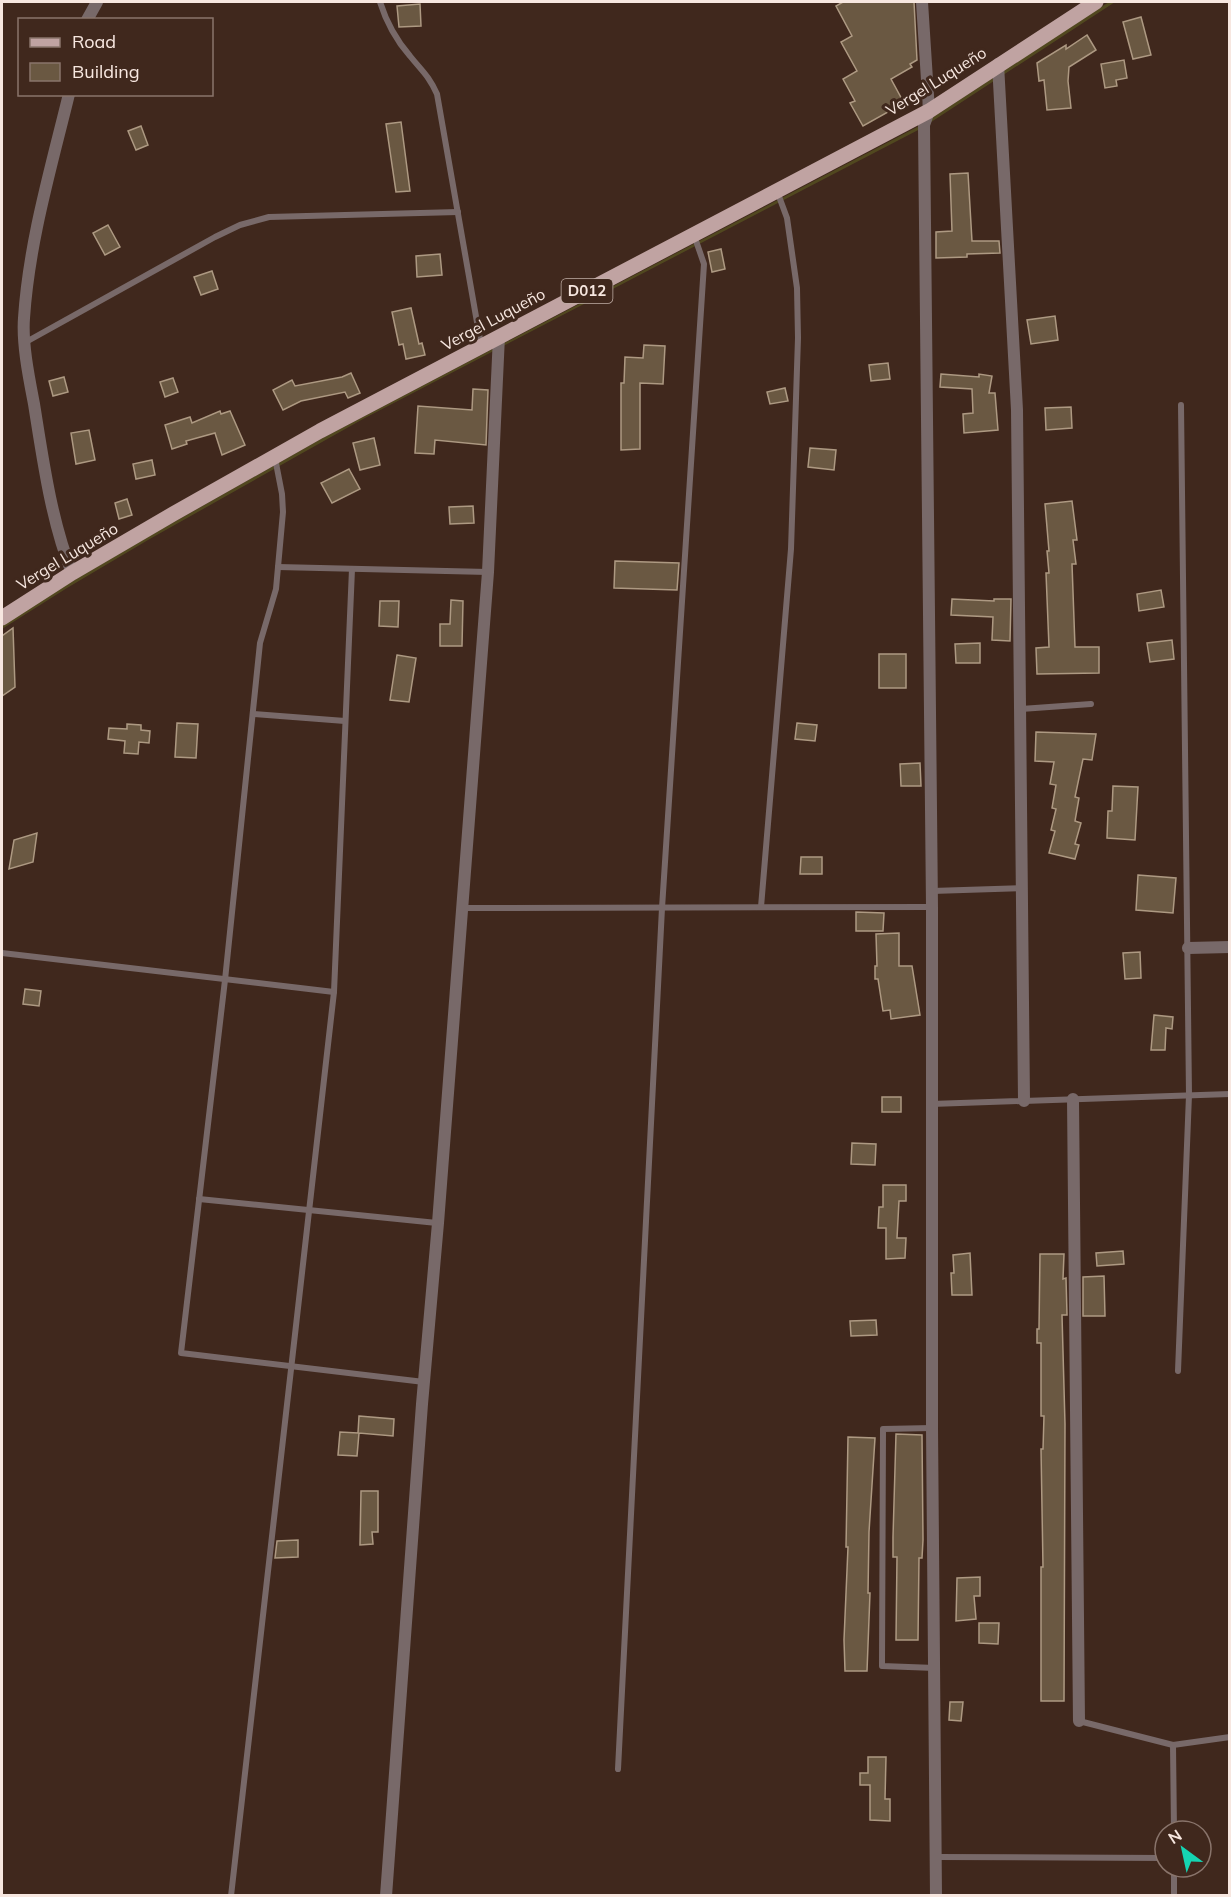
<svg xmlns="http://www.w3.org/2000/svg" width="1231" height="1897" font-family="Mulish,sans-serif">
<style>
.green{fill:#51481f}
.building{fill:#6a5842;stroke:#ad9982;stroke-width:1.5}
.lines{fill:none;stroke-linecap:round;stroke-linejoin:round}
.lane{stroke:#786969;stroke-width:6}
.street{stroke:#786969;stroke-width:12}
.primary{stroke:#c0a3a2;stroke-width:15}
.labels{text-anchor:middle;stroke-width:6;stroke-linejoin:round;paint-order:stroke}
.shield{fill:#40281d;stroke:#c0aea6;stroke-width:1.5}
.shield-label{font-size:15px;font-weight:bold;fill:#f7e7e0}
.street-label{font-size:16px;fill:#f7e7e0;stroke:#40281d}
</style>
<rect width="100%" height="100%" fill="#40281d"/>
<path class="green" d="M1109,2H1115L922,128L363,419L148,540L67,588L2,629V626L66,585L146,538L321,439L921,125Z"/>
<g class="building">
<path d="M843,2H914L917,60L910,64L912,67L891,79L904,103L863,126L850,103L855,101L843,79L857,71L841,42L852,36L836,6Z"/>
<path d="M420,4L421,26L399,27L397,6Z"/>
<path d="M1141,17L1151,55L1133,59L1123,22Z"/>
<path d="M1087,35L1096,50L1069,67L1068,81L1071,108L1047,110L1044,80L1039,81L1037,63L1066,45V49Z"/>
<path d="M1124,60L1127,78L1116,80L1117,86L1105,88L1101,64Z"/>
<path d="M401,122L410,191L396,192L386,124Z"/>
<path d="M141,126L148,145L136,150L128,131Z"/>
<path d="M968,173L972,241H999L1000,253L967,254V257L936,258V232L952,231L950,174Z"/>
<path d="M108,225L120,247L105,255L93,233Z"/>
<path d="M721,249L725,269L712,272L708,252Z"/>
<path d="M440,254L442,275L417,277L416,256Z"/>
<path d="M212,271L218,289L201,295L194,277Z"/>
<path d="M411,308L419,344L422,343L425,355L406,359L403,344L399,345L392,312Z"/>
<path d="M1055,316L1058,340L1031,344L1027,320Z"/>
<path d="M644,345L665,346L663,384L640,383V449L621,450V383H624L625,357L643,358Z"/>
<path d="M888,363L890,379L871,381L869,365Z"/>
<path d="M351,373L360,393L348,398L345,392L301,401L283,410L273,390L292,380L295,386L342,377Z"/>
<path d="M941,374L979,377V374L992,376L989,393H995L998,430L964,433L963,414L973,413L972,389L940,387Z"/>
<path d="M64,377L68,392L53,396L49,381Z"/>
<path d="M173,378L178,392L165,397L160,382Z"/>
<path d="M785,388L788,401L770,404L767,392Z"/>
<path d="M473,389L488,390L486,445L435,440L434,454L415,453L418,406L472,410Z"/>
<path d="M1071,407L1072,428L1046,430L1045,408Z"/>
<path d="M220,411L221,414L230,411L245,445L222,455L215,433L186,441L187,444L172,449L165,425L190,417L192,423Z"/>
<path d="M89,430L95,460L76,464L71,433Z"/>
<path d="M374,438L380,465L360,470L353,443Z"/>
<path d="M810,448L836,450L834,470L808,467Z"/>
<path d="M152,460L155,475L136,479L133,464Z"/>
<path d="M349,469L360,489L332,503L321,483Z"/>
<path d="M127,499L132,515L119,519L115,503Z"/>
<path d="M1072,501L1077,540H1073L1076,564H1072L1075,647H1099V673L1037,674L1036,648L1049,647L1046,573H1049L1047,551H1049L1045,504Z"/>
<path d="M473,506L474,523L450,524L449,507Z"/>
<path d="M615,561L679,563L677,590L614,588Z"/>
<path d="M1161,590L1164,607L1139,611L1137,594Z"/>
<path d="M952,599L994,601V599H1011L1010,641L992,640L993,617L951,615Z"/>
<path d="M451,600L463,601L462,646H440V624H450Z"/>
<path d="M380,601H399L398,627L379,626Z"/>
<path d="M13,628L15,687L2,696V636Z"/>
<path d="M1172,640L1174,659L1150,662L1147,643Z"/>
<path d="M980,643V663H956L955,644Z"/>
<rect x="879" y="654" width="27" height="34"/>
<path d="M397,655L416,658L409,702L390,700Z"/>
<path d="M177,723L198,724L196,758L175,757Z"/>
<path d="M797,723L817,725L815,741L795,739Z"/>
<path d="M127,724L141,725V730L150,731L149,743L139,742L138,754L124,753L125,741L108,739L109,728L127,729Z"/>
<path d="M1036,732L1096,734L1092,760L1083,759L1075,797L1079,798L1075,821L1081,823L1075,844L1079,845L1075,859L1049,853L1055,831L1051,830L1056,809L1052,808L1056,785L1050,784L1054,762L1035,761Z"/>
<path d="M920,763L921,786H901L900,764Z"/>
<path d="M1113,786L1138,787L1135,840L1107,838L1108,811H1112Z"/>
<path d="M37,833L33,862L9,869L14,840Z"/>
<path d="M801,857H822V874H800Z"/>
<path d="M1138,875L1176,878L1173,913L1136,910Z"/>
<path d="M856,912L884,913L883,931H856Z"/>
<path d="M899,933V966H912L920,1015L891,1019L890,1010L883,1011L878,979H875V966H877L876,934Z"/>
<path d="M1140,952L1141,978L1125,979L1123,953Z"/>
<path d="M25,989L41,991L39,1006L23,1004Z"/>
<path d="M1154,1015L1173,1017L1172,1029L1166,1028L1165,1050H1151Z"/>
<rect x="882" y="1097" width="19" height="15"/>
<path d="M852,1143L876,1144L875,1165L851,1164Z"/>
<path d="M883,1185H906V1201H899L897,1238H906L905,1258L886,1259V1228H878L879,1207H883Z"/>
<path d="M1123,1251L1124,1264L1097,1266L1096,1253Z"/>
<path d="M970,1253L972,1295H952L951,1273H954L953,1255Z"/>
<path d="M1040,1254H1064L1063,1279L1066,1278L1067,1315H1062L1065,1424L1064,1701H1041V1567H1043L1041,1449H1043L1044,1416H1041V1343H1037V1329H1039Z"/>
<path d="M1104,1276L1105,1316H1083V1277Z"/>
<path d="M876,1320L877,1335L851,1336L850,1321Z"/>
<path d="M359,1416L394,1419L393,1436L359,1433L357,1456L338,1455L340,1432L358,1433Z"/>
<path d="M896,1434L922,1435L923,1540L922,1558H919L918,1640H896L897,1557H893V1537Z"/>
<path d="M848,1437L875,1438L869,1532L868,1593H870L867,1671H845L844,1640L848,1547H846Z"/>
<path d="M361,1491H378V1532H372L373,1544L360,1545Z"/>
<path d="M298,1540V1557L275,1558L277,1541Z"/>
<path d="M980,1577V1596H974L976,1619L956,1621L957,1578Z"/>
<path d="M979,1623H999L998,1644L979,1643Z"/>
<path d="M950,1702H963L961,1721L949,1720Z"/>
<path d="M868,1757H886L885,1799H890V1821L870,1820V1785H860V1773H868Z"/>
</g>
<g class="lines">
<g class="lane">
<path d="M380,2C386,21 396,40 410,56C422,71 429,76 437,94L481,345"/>
<path d="M26,342L215,237L240,225L269,217L458,212"/>
<path d="M275,458L282,494L283,512L276,589L260,643L225,980L181,1353L424,1382"/>
<path d="M278,567L488,572"/>
<path d="M1021,709L1091,704"/>
<path d="M253,714L345,721"/>
<path d="M932,891L1022,888"/>
<path d="M761,907L791,549L798,338L797,288L787,218L777,191"/>
<path d="M463,908L931,907"/>
<path d="M2,953L334,992"/>
<path d="M931,1104L1230,1094"/>
<path d="M199,1199L437,1223"/>
<path d="M1178,1371L1189,1095L1181,405"/>
<path d="M932,1428L883,1429L882,1666L935,1668"/>
<path d="M1079,1721L1173,1745L1230,1737"/>
<path d="M1173,1745L1174,1831"/>
<path d="M618,1769L662,908L704,264L694,235"/>
<path d="M936,1857L1165,1858"/>
<path d="M1174,1867V1896"/>
<path d="M231,1896L334,992L352,569"/>
</g>
<g class="street">
<path d="M922,2L929,111L924,125L932,907V1428L936,1896"/>
<path d="M87,20L97,2"/>
<path d="M998,64L1017,410L1024,1101"/>
<path d="M69,94C51,168 29,242 24,318C22,344 29,378 34,404C43,460 51,520 72,573"/>
<path d="M1188,948L1230,947"/>
<path d="M1073,1099L1079,1721"/>
<path d="M386,1896L422,1404L438,1223L488,572L499,336"/>
</g>
<path class="primary" d="M2,618L72,573L173,514L320,431L929,111L1096,2"/>
</g>
<g class="labels">
<rect class="shield" x="561.5" y="279" width="51" height="24" rx="4.5"/>
<g class="shield-label">
<text x="587" y="296">D012</text>
</g>
<g class="street-label">
<text transform="translate(936 81) rotate(-32)" y="6">Vergel Luqueño</text>
<text transform="translate(493 319) rotate(-28)" y="6">Vergel Luqueño</text>
<text transform="translate(67 556) rotate(-31)" y="6">Vergel Luqueño</text>
</g>
</g>
<rect width="1231" height="1897" fill="none" stroke="#f7e7e0" stroke-width="6"/>
<rect x="18" y="18" width="195" height="78" fill="#40281d" stroke="#89746b" stroke-width="1.5"/>
<rect x="30" y="38" width="30" height="9" fill="#c0a3a2" stroke="#89746b" stroke-width="1.5"/>
<text x="72" y="48" font-size="18" fill="#f7e7e0">Road</text>
<rect x="30" y="63" width="30" height="18" fill="#6a5842" stroke="#89746b" stroke-width="1.5"/>
<text x="72" y="78" font-size="18" fill="#f7e7e0">Building</text>
<g transform="translate(1183 1849) rotate(327)"><circle r="28" fill="#40281d" stroke="#89746b" stroke-width="1.5"/>
<path d="M0-4.5L10 22L0 15L-10 22Z" fill="#15d5b3"/>
<text y="-9" font-size="16" font-weight="bold" text-anchor="middle" fill="#f7e7e0">N</text>
</g>
</svg>
